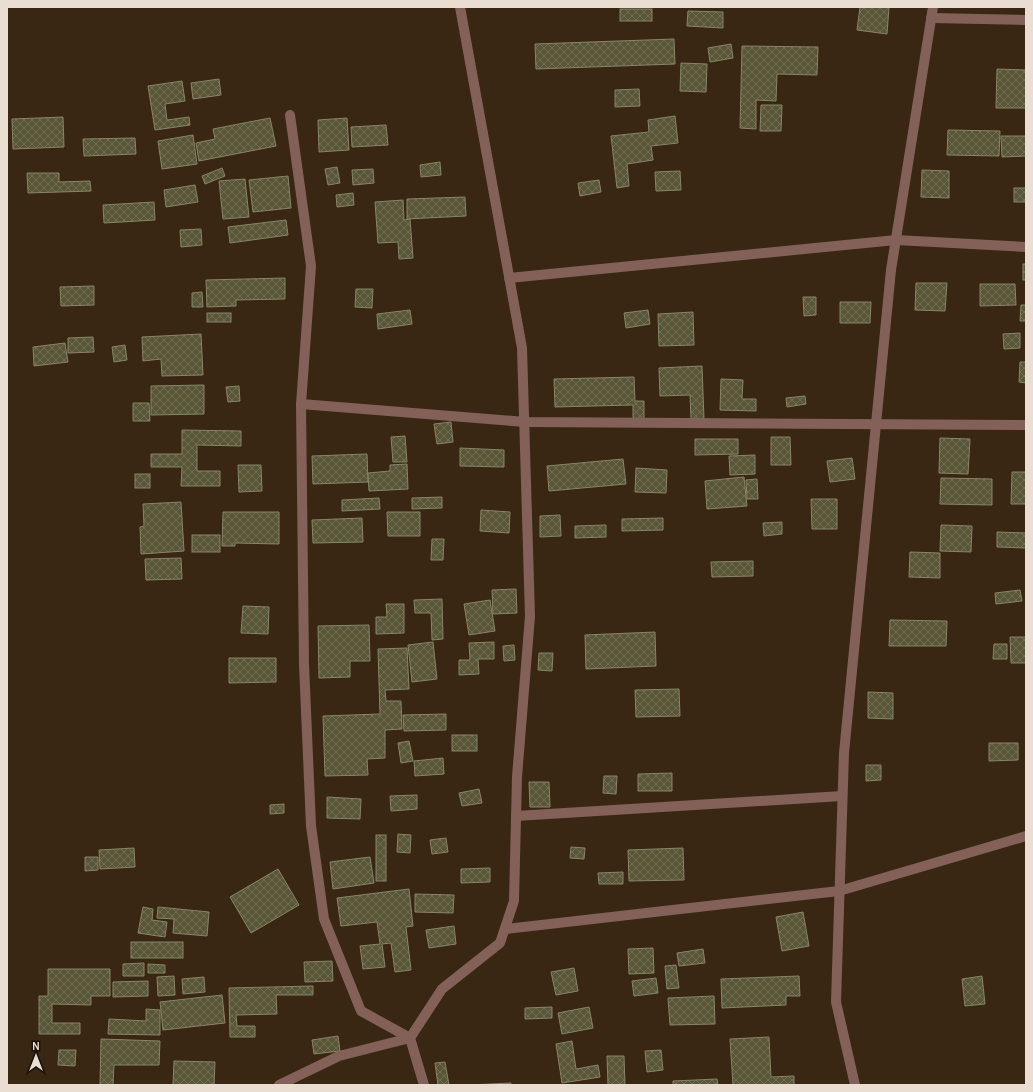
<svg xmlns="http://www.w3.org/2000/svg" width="1033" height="1092" font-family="Karla,sans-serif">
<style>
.building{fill:url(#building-cross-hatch);stroke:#878568}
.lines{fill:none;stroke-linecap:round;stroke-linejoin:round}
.street{stroke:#836159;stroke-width:10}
</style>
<defs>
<pattern id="building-cross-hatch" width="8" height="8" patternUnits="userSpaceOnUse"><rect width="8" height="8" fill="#595638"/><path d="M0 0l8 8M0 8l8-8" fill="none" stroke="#716e54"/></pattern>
</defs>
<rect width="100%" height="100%" fill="#392713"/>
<g class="building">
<path d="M860,7H889L887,34L857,30Z"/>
<rect x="620" y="9" width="32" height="12"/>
<path d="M688,11L723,12V28L687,26Z"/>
<path d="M674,39L675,64L536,69L535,44Z"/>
<path d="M731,44L733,58L710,62L708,48Z"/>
<path d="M742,46L818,47L817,75L777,74L776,101L756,100V129L740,128Z"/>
<path d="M681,63L707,64L706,92L680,91Z"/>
<path d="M997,69L1026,70V108H996Z"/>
<path d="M219,79L221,95L193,99L191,83Z"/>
<path d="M182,81L185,101L165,104L167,120L189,117L190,125L155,130L148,86Z"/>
<path d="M639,89L640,106L615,107V90Z"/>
<path d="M761,105H782L781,131H760Z"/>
<path d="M675,116L678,143L651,146L653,160L627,164L629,186L617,188L611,136L649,132L648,120Z"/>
<path d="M63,117L64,147L13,149L12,119Z"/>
<path d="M270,118L276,146L199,161L196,143L215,139L213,129Z"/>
<path d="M347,118L349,150L319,152L318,120Z"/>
<path d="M386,125L388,145L352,147L351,127Z"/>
<path d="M948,130L1000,131L999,156L947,155Z"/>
<path d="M193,135L197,164L162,169L158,141Z"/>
<path d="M1001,136H1026V156L1002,157Z"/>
<path d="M135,138L136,154L84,156L83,139Z"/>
<path d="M440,162L441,175L421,177L420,165Z"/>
<path d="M337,167L340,183L328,185L325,169Z"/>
<path d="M222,168L225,176L205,184L202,176Z"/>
<path d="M373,169L374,183L353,185L352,170Z"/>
<path d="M922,170L949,171V198L921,197Z"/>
<path d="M680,171L681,190L656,191L655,172Z"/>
<path d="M27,173H59V182L90,181L91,191L28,193Z"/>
<path d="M288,176L291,208L253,212L249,180Z"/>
<path d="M245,179L249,217L223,219L219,181Z"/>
<path d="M599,180L601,192L580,196L578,183Z"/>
<path d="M195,185L198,202L166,207L164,190Z"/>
<rect x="1014" y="188" width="12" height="14"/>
<path d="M353,193L354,205L337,207L336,195Z"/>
<path d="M465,197L466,216L407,219V199Z"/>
<path d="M403,200L404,220L410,219L413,258L399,259L398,242L378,243L375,202Z"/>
<path d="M154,202L155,220L104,223L103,205Z"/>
<path d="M286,220L288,235L230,243L228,227Z"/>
<path d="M201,229L202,245L181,247L180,230Z"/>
<rect x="1023" y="264" width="3" height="16"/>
<path d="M285,278V299L236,300V306L207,307L206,280Z"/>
<path d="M916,283H947L945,311L915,310Z"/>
<path d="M980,284H1015L1016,305L980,306Z"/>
<path d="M94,286V305L61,306L60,287Z"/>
<path d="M356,289H373L372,308L355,307Z"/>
<path d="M202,292L203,307H192V293Z"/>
<path d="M803,297H816V315L804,316Z"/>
<path d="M840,302H871L870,323H840Z"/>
<path d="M1021,305H1026V321H1020Z"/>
<path d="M410,310L412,324L378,329L377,314Z"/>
<path d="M648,310L650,324L626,328L624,313Z"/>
<path d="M693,312L694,345L659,346L658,314Z"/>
<rect x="207" y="313" width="24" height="9"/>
<path d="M1020,333V348L1004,349L1003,334Z"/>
<path d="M201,334L203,375L162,376L161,359L143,361L142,337Z"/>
<path d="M93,337L94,352L68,353V338Z"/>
<path d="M65,343L68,362L34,366L33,347Z"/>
<path d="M125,345L127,360L114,362L112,347Z"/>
<path d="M1020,362H1026V383L1019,382Z"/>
<path d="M702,366L704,419H691L690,395L660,396L659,368Z"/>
<path d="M634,377L635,401H644V419H633V405L555,407L554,379Z"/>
<path d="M721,379L743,380L742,399H756V411L720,410Z"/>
<path d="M204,385V414L151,415V386Z"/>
<path d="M239,386L240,401L228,402L226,387Z"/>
<path d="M805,396L806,404L787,407L786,398Z"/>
<path d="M133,403H149L150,421H133Z"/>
<path d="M451,422L453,442L437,444L434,424Z"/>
<path d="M182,430L241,431V446L197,445V471H220V486H181L182,467H151V454H182Z"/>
<path d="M405,436L407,462H393L391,437Z"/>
<path d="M771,437H790L791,465H771Z"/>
<path d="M940,438L970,439L968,474L939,473Z"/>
<path d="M695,439H738V454L695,455Z"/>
<path d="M460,448L504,450V467L460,466Z"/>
<path d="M367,454L368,482L313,484L312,456Z"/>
<path d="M755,455V474L730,475L729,456Z"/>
<path d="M852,458L855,479L830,482L827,461Z"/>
<path d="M623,459L626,484L549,491L547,466Z"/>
<path d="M407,464L408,489L369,491L368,473L390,471V465Z"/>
<path d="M238,465H261L262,491L239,492Z"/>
<path d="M636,468L667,470L666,493L635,492Z"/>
<path d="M1012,472H1026V504H1011Z"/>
<rect x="135" y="474" width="15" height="14"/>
<path d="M744,477L747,506L707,509L705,481Z"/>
<path d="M941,478L992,479V505L940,504Z"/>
<path d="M757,479L758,499H747L746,480Z"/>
<path d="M442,497V508L412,509V498Z"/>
<path d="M379,498L380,509L342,511V500Z"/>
<path d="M811,499H837V529H812Z"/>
<path d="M181,502L184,551L141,554L140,527L144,526L143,504Z"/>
<path d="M481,510L510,512L509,533L480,531Z"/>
<path d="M223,512H279V544L235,543V546H222Z"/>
<path d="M387,512H420V536H388Z"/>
<path d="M560,515L561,536L540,537V516Z"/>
<path d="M362,518L363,542L313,543L312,520Z"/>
<path d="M663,518V530L622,531V519Z"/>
<path d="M782,522V534L764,536L763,523Z"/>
<path d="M606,525V537L575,538V526Z"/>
<path d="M941,525L972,526L971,552L940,551Z"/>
<path d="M997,532L1026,533V548L997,547Z"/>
<rect x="192" y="535" width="28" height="17"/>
<path d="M432,539H444L443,560H431Z"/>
<path d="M910,552L940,553V578L909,577Z"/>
<path d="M181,558L182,579L146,580L145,559Z"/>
<path d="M753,561V576L712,577L711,562Z"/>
<path d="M516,589L517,613L493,614L492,590Z"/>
<path d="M1020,590L1022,601L996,604L995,593Z"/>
<path d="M442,599L443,639L432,640L431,613H415L414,600Z"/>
<path d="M490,600L495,631L469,635L464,604Z"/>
<path d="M386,604H404V633L376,634V617H387Z"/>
<path d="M243,606L269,607L268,634L241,633Z"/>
<path d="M890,620L947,621L946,646H889Z"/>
<path d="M369,625L370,661H350V677L319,678L318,626Z"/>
<path d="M655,632L656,666L586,669L585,635Z"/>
<path d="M1010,637H1026V663H1011Z"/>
<path d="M433,642L437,679L412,682L408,645Z"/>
<path d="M494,642V659H478L479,674L459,675V660H470L469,643Z"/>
<path d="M994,644H1007V659H993Z"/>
<path d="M514,645L515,660L504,661L503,646Z"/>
<path d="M407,648L409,689L385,690L386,701H401L402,729L385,730V758L367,759L368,775L325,776L323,716L380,714L378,649Z"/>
<path d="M539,653H553L552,671L538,670Z"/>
<path d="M229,658H276V682L229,683Z"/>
<path d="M679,689L680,716L636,717L635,690Z"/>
<path d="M868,692L893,693V719L868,718Z"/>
<path d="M446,714V730L404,731L403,715Z"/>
<rect x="452" y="735" width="25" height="16"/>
<path d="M409,741L413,761L401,763L398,743Z"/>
<path d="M989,743H1018V760L989,761Z"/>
<path d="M443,758L444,774L415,776L414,761Z"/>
<path d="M866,765H881V780L866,781Z"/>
<path d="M672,773V791H638V774Z"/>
<path d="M604,776H617L616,794L603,793Z"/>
<path d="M529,782H549L550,807H530Z"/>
<path d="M479,789L482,803L462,806L459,793Z"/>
<path d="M417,795V809L391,811L390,796Z"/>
<path d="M327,797L361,799L360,819L327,818Z"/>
<path d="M284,804V813L270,814V805Z"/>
<path d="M398,834L411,835L410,853L397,852Z"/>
<rect x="376" y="835" width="10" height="46"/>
<path d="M446,838L448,852L432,854L430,840Z"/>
<path d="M571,847L585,848L584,859L570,858Z"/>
<path d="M134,848L135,867L100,869L99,850Z"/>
<path d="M683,848L684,880L629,881L628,850Z"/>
<path d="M85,857H98V870L85,871Z"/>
<path d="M370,857L374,883L333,889L330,862Z"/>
<path d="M490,868V882L461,883V869Z"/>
<path d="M278,869L299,905L251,933L230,897Z"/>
<path d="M623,872V884H599L598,873Z"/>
<path d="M409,889L413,926L406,927L411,970L395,972L391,943L382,944L385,967L363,969L360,946L380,944L377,922L341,926L337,898Z"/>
<path d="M415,894L454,895L453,913L415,912Z"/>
<path d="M143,907L153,909L152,920L167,922L165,937L138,933Z"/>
<path d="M158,907L209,912L207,936L173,933L174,919L157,918Z"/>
<path d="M803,912L809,946L782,951L776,917Z"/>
<path d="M454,926L456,944L429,948L426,930Z"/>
<rect x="131" y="942" width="52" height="16"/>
<path d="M653,948L654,973L629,974L628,949Z"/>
<path d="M703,949L705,963L679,966L677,953Z"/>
<path d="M332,961L333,981L305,982L304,962Z"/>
<path d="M144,963V976H123V964Z"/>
<path d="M148,964L165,965V973H148Z"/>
<path d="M676,965L679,988L667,989L665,966Z"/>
<path d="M574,968L578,991L556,995L551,972Z"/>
<path d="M48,969H110V996H91V1005L52,1004V1023H80V1034H39V996H48Z"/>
<path d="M174,976L175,995L158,996L157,977Z"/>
<path d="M799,976L800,996H786V1005L722,1008L721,979Z"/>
<path d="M982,976L985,1004L965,1006L962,979Z"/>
<path d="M204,977L205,992L183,994L182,979Z"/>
<path d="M656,978L658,993L634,996L632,981Z"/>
<path d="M148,981V996L113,997V982Z"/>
<path d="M313,986V995H276L277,1014L236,1015L237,1026H255V1037H230L229,988Z"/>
<path d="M222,995L225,1023L163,1030L160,1002Z"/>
<path d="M714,996L715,1024L670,1025L668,998Z"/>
<path d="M552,1007V1018L525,1019V1008Z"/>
<path d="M589,1007L593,1028L562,1034L558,1013Z"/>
<path d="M146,1009L160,1010V1035L108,1034L109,1019L146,1021Z"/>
<path d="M338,1036L340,1051L314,1054L312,1040Z"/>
<path d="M769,1037L771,1077L794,1076V1085H733L730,1039Z"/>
<path d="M101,1039L160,1041L159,1065H114L113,1085H100Z"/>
<path d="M572,1041L576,1069L598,1065L600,1077L562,1083L556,1044Z"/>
<path d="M59,1050H76L75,1066L58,1065Z"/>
<path d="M661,1050L663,1070L647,1072L645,1051Z"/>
<path d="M607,1056H624L625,1085H608Z"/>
<path d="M174,1061L215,1062L214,1085H173Z"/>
<path d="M445,1062L449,1085H438L435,1063Z"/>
<path d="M717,1079L718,1085H673V1081Z"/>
<path d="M511,1083V1085H470Z"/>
</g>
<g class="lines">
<g class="street">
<path d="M931,18L1026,20"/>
<path d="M290,115L311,266L301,404L304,664L311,826L324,919L361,1011L410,1038L424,1085"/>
<path d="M509,278L896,240L1026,247"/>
<path d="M301,404L525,422L1026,425"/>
<path d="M516,816L842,796"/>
<path d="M505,929L839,891L1026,836"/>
<path d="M279,1085L339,1056L410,1038L442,989L500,943L514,901L517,777L530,616L522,348L460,7"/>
<path d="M855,1085L836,1002L844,753L891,270L933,7"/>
</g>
</g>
<rect width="1033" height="1092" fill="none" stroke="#eaded2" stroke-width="16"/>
<g transform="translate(36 1056)" stroke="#1a120a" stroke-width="3" paint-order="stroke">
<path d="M0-3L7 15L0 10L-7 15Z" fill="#eaded2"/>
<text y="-6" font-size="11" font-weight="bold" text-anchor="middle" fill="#eaded2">N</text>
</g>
</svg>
